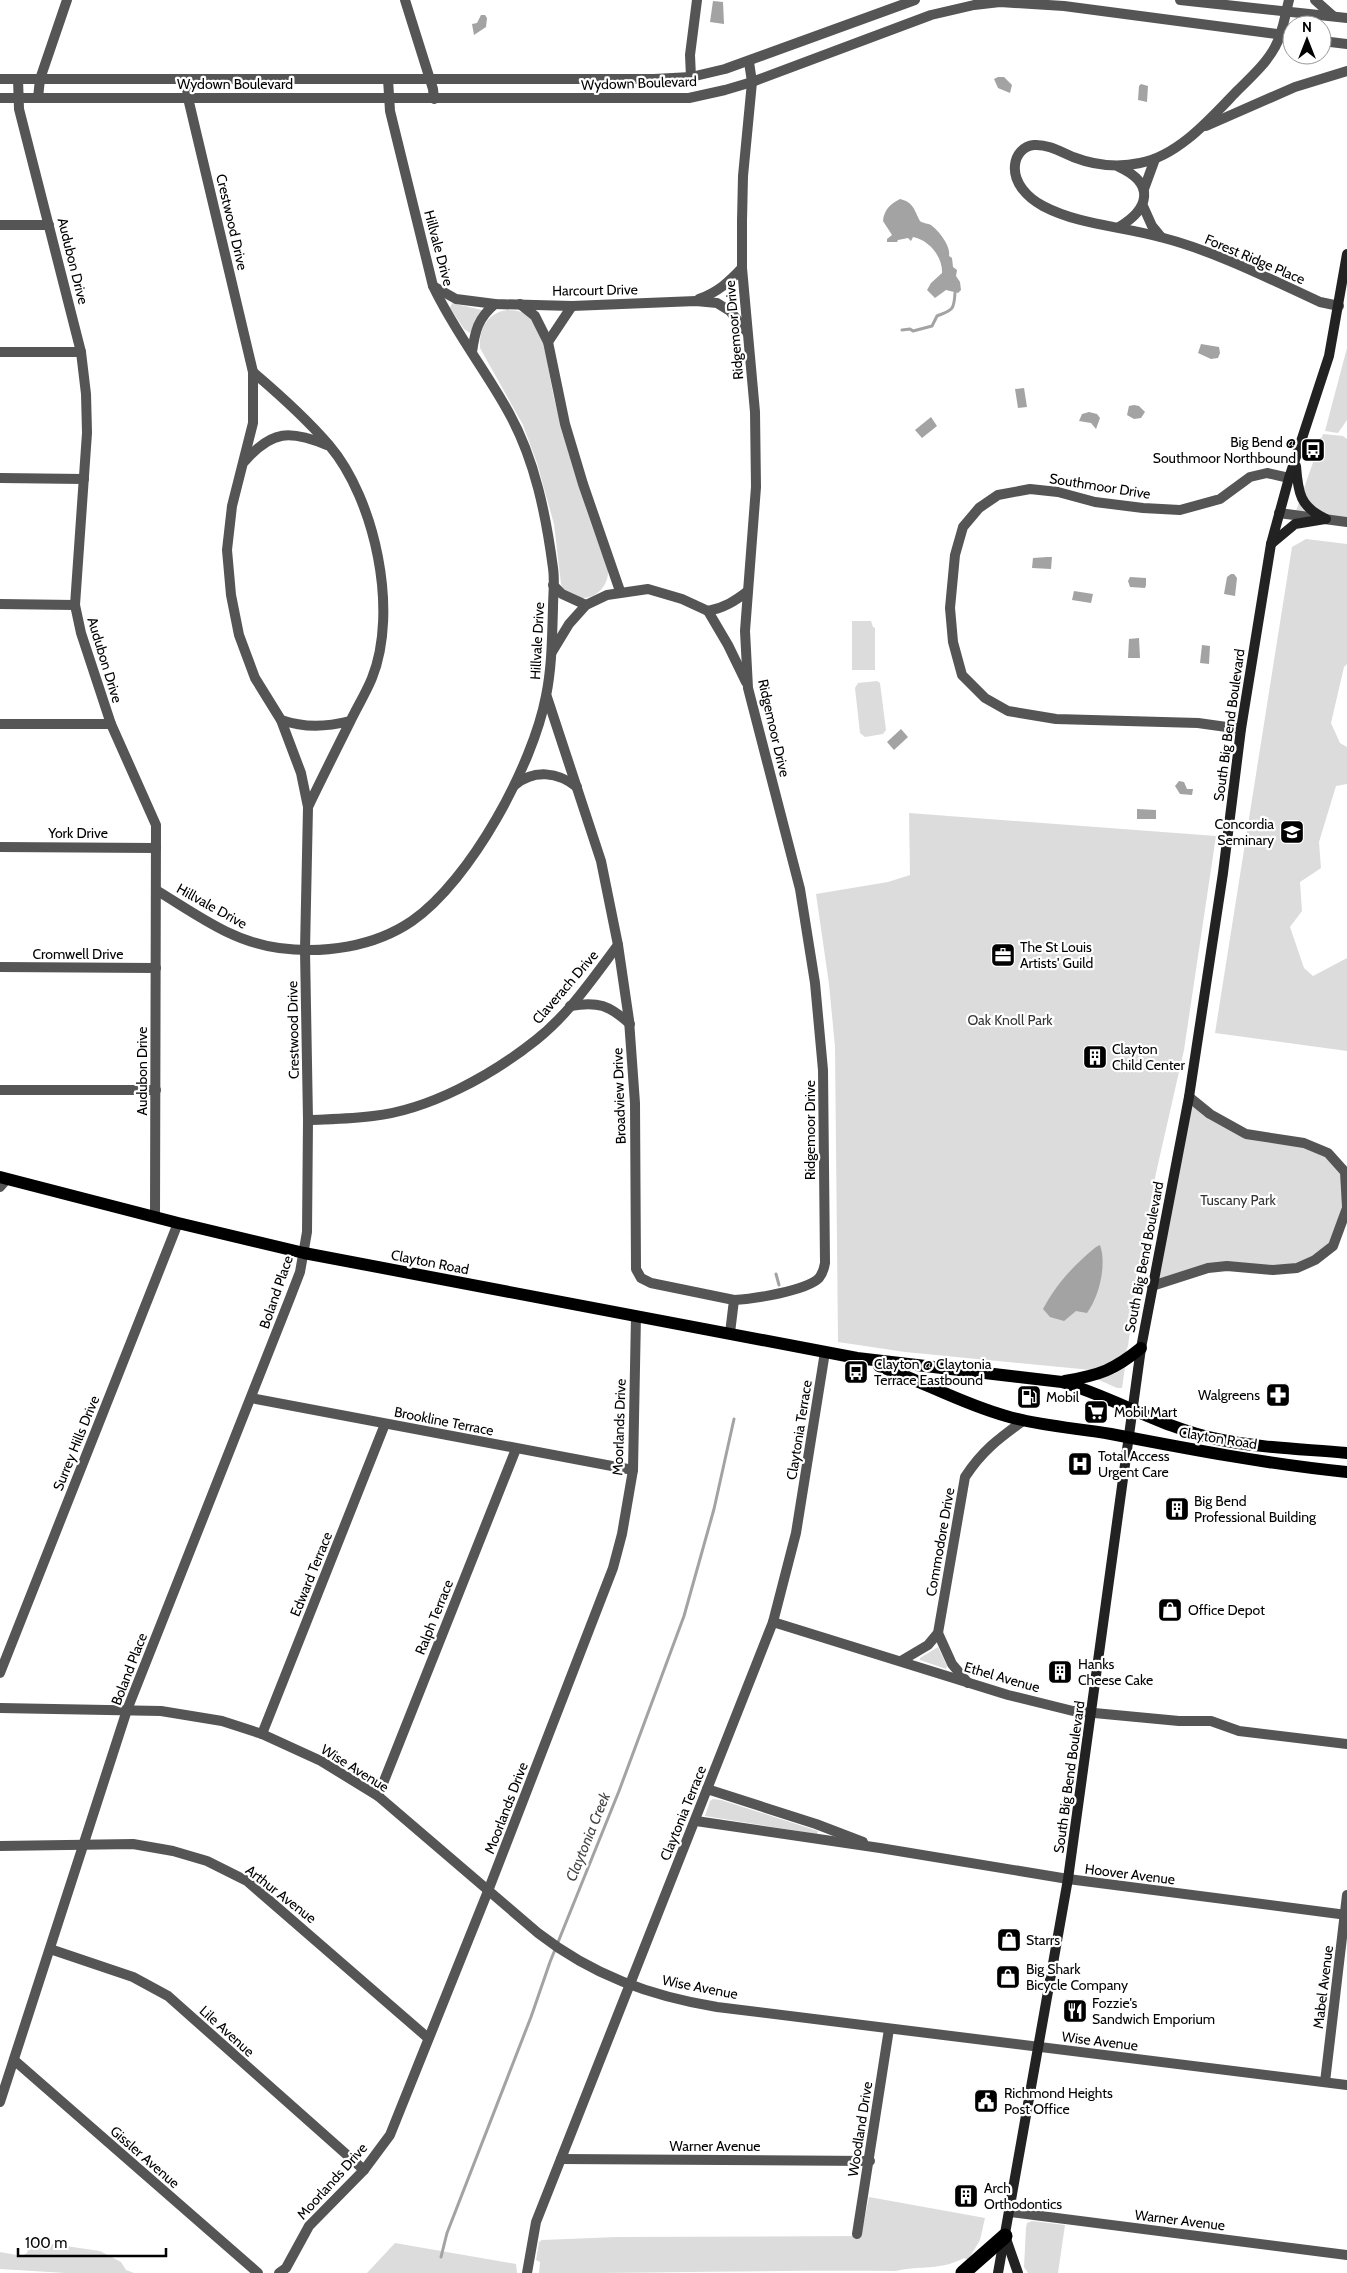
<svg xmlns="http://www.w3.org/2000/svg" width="1347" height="2273" font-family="Cabin,sans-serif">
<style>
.green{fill:#dcdcdc}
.water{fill:#a3a3a3}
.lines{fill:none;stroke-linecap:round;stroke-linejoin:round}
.stream{stroke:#a3a3a3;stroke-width:3}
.minor{stroke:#555;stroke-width:10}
.tertiary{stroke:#555;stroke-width:10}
.secondary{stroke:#222;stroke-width:10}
.primary{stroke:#000;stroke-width:12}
.motorway{stroke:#000;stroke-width:15}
.labels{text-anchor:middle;stroke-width:4.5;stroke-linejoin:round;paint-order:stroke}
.street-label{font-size:14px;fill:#000;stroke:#fff}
.poi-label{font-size:14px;fill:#000;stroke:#fff;text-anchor:start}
.park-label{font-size:14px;fill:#333;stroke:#fff}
.water-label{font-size:15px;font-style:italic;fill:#444;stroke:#fff}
</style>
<rect width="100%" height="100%" fill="#fff"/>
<g class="green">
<path d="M452,303L482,310L470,333L464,329L450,308Z"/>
<path d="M507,310C517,310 527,312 534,321C545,335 550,383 555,402C569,459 587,515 608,569C610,597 574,610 561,584L554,524L537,463L523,425L480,348C479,329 487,313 507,310Z"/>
<path d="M1347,348V420L1338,433L1325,431Z"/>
<path d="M1323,434L1343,436L1347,439V517L1296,511Z"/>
<path d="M1306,539L1347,544V664L1344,667L1331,723L1340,743L1347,747V784L1336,786L1319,842L1321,868L1300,882L1302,911L1290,927L1304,968L1313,976L1347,958V1051L1215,1033L1292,547Z"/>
<path d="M852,621H871L873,627L875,628V670H852Z"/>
<path d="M877,681L880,683L886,730L883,734L865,737L860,733L855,688L858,683Z"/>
<path d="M909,813L1216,836L1184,1050L1156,1173L1137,1278L1128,1346L1125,1354L1120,1359L1091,1370L905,1352L838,1342L835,1047L829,984L816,894L888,882L910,875Z"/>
<path d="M1189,1097L1241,1131L1328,1153L1345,1172L1347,1208L1333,1246L1297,1268L1227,1266L1152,1286Z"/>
<path d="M1125,1367L1122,1388H1117L1097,1379L1116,1373Z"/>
<path d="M938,1647L947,1666L946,1669L920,1660V1658Z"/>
<path d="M713,1799L721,1800L818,1831L817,1834L705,1816L710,1801Z"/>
<path d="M869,2197L985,2218L980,2240L968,2260L964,2258C940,2271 920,2265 896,2271C777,2270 658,2273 539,2273L540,2262L536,2260L539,2242L542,2240L617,2237L861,2236Z"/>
<path d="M1032,2221L1065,2225L1058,2273H1028L1024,2267L1026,2228L1027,2223Z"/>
<path d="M31,2241L100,2251L121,2262L126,2270L134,2273H66L0,2269V2252L22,2256L27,2253Z"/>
<path d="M395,2243L516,2264L517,2273H367Z"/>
</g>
<g class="water">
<path d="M713,1L723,2L724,24L710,22Z"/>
<path d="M481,15H485L487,18L486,27L474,35L472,24L477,23Z"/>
<path d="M998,77H1004L1012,85L1010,93L998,88L994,79Z"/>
<path d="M1141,84L1148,86L1147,102L1138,100L1139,86Z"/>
<path d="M900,199C914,202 915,212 920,221C924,224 928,223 931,225C939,231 951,246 949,256L952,258L953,267L957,270L956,276L960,282L961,290L958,293L946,290L935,298L927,290L931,283L942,273C943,257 929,240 913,237L911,241L908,238L898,240L897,242H887V239L892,235L883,221C884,210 890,204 900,199Z"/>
<path d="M1201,344L1219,347L1220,353L1218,358L1211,359L1198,353Z"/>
<path d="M1024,388L1027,407L1018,408L1015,389Z"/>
<path d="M1134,405L1139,406L1145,412L1141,418L1134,419L1127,415L1129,406Z"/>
<path d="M1089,412L1097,414L1100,418L1096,429L1091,423L1079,421L1082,414Z"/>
<path d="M931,417L937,426L922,438L915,430Z"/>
<path d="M1047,557H1052L1051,569L1032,568L1033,558Z"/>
<path d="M1231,574H1234L1237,578L1235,596L1224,594L1227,577Z"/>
<path d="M1130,577L1146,578V585L1145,588L1130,587L1128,581Z"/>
<path d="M1074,591L1093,594L1091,603L1072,600Z"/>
<path d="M1139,638L1140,658H1128L1129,639Z"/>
<path d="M1202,645L1210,646L1209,664L1200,663Z"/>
<path d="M901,729L908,737L894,750L887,742Z"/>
<path d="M1179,781L1184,782L1187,789H1193L1192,795L1180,794L1175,786Z"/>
<path d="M1137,809L1156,810V819H1137Z"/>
<path d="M1100,1245C1107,1265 1099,1297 1087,1313L1076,1311L1064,1321L1050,1317L1043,1309C1057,1283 1074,1265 1096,1247Z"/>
</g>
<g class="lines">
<g class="stream">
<path d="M902,330L910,329L913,331L932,326L937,316C952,310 954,311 955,293"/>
<path d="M776,1274L779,1285"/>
<path d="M441,2257L447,2233L531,2017L550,1962L619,1791L684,1616L714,1509L734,1419"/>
</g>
<g class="minor">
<path d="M405,0L433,89L434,99"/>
<path d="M1289,0C1285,15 1283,33 1275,47C1266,64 1249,79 1236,92C1210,119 1178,156 1140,163C1118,168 1094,165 1073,157C1061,152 1048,144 1034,145C1023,146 1016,155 1015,165C1013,183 1028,198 1043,206C1079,225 1121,226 1160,237C1215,251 1268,278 1320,302L1339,306"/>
<path d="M1315,0L1333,16"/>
<path d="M691,77L690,55L697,0"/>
<path d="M18,79L19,109L81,352L86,394L87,433L75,605L81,633L111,724L156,825L155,1217"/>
<path d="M38,98L40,79L67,0"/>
<path d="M1206,126L1295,87L1347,71"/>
<path d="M1144,189L1155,159"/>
<path d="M1143,206L1152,226L1161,237"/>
<path d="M0,225H49"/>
<path d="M1119,227C1149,209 1156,184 1119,167"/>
<path d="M433,286L456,299L495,304L572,306L696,301L717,303L730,311L747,332"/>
<path d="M699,299C718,292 729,282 742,268"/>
<path d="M520,304L535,316L548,342L565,424L583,484L620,591"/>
<path d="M548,342L572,306"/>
<path d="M0,352H81"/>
<path d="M472,352C475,331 478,318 495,304"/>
<path d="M253,372C280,395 306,418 329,445C375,499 399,611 372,678C366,693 357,707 350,722C336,750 322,778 308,807"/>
<path d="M245,461C272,430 290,430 327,445"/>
<path d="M0,478L84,479"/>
<path d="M1279,513L1347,522"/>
<path d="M553,585L562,594L586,605"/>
<path d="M0,604L75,605"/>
<path d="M708,611C724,608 735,601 748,591"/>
<path d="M552,652L569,624L586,605L607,595L648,589L682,599L708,611L728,645L746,682"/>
<path d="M547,697L601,861L618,945L629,1020L635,1103L636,1269L641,1278L651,1283L734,1300L730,1333"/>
<path d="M281,720C305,728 326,727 350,721"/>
<path d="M0,724H111"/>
<path d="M1241,729L1198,723L1056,719L1008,711L985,698L962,675L953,642L950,608L955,555L963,527L979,508L998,495L1030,489L1058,492L1095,502L1143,508L1180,510L1220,499L1250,477L1267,473L1289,478"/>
<path d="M515,785C534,769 558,772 577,787"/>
<path d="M0,847L156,848"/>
<path d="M156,890C196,914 232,942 279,948C324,954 374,947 412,921C471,880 533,765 546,696C552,667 552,637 553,608C553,595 555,581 553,568C546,515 535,460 509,413C485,369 454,331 433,286L390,111L388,79"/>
<path d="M0,967L156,968"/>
<path d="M570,1006C598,1001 609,1005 630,1024"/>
<path d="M0,1090H156"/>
<path d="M1189,1097L1210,1114L1246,1134L1304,1143L1328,1153L1345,1172L1347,1207"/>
<path d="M308,1120C330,1119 351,1119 373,1116C429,1110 492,1075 536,1040C569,1014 593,978 618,945"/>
<path d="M0,1187L7,1179"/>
<path d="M1152,1286L1208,1268L1227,1266L1273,1270L1297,1268L1315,1260L1333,1246L1347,1208"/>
<path d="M734,1300C753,1299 806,1291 819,1278C823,1273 824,1269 825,1263L823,1070L815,983L800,889L748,688L745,631L756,487L755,412L742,268V221L743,176L752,82L749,62"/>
<path d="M251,1398L633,1470"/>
<path d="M773,1622L1008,1695L1073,1711L1179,1721H1211L1239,1731L1347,1744"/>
<path d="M938,1633L952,1664L968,1683"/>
<path d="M901,1661L928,1645L938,1633L965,1477C982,1451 998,1439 1023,1421"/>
<path d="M0,1673L178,1223"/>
<path d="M0,1708L161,1711L222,1721L262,1734L321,1761L378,1796L538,1933C592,1975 650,1996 717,2007L1347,2085"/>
<path d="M262,1734L385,1424"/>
<path d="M707,1789L816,1824L863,1842"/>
<path d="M378,1796L516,1449"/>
<path d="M696,1821L880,1848L1068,1879L1347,1915"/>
<path d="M0,1846L133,1844L173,1851L207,1861L247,1881L428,2038"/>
<path d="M50,1949L133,1977L168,1996L364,2170"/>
<path d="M14,2060L258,2273"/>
<path d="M1325,2082L1347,1895"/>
<path d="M0,2102L127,1710L290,1298L300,1272L307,1232L308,1120L305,950L308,807L301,773L281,720L255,678L239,635L231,595L227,550L232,506L253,423V372L188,98L186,79"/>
<path d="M561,2159L870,2161"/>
<path d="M1010,2212L1347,2255"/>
<path d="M857,2234L889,2029"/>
<path d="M279,2273L286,2268L309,2226L364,2170L390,2135L488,1891L613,1568L622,1534L633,1470L636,1316"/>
<path d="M527,2273L536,2222L773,1622L796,1533L825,1352"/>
</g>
<g class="tertiary">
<path d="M1180,0L1347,18"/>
<path d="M1322,41L1347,44"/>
<path d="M0,79H654L691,77L725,69L915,0"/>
<path d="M0,98H689L725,90L752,82L931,15L974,5L1000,2L1064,6L1292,36"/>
</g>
<g class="secondary">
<path d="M1296,466C1298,493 1300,507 1326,519"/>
<path d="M1271,544L1295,524L1325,519"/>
<path d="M1005,2236L1018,2273"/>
<path d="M998,2273L1068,1879L1141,1348L1189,1097L1223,873L1241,729L1271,544L1289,478L1329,356L1347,254"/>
</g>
<g class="primary">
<path d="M0,1177L178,1223L304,1253L857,1358L1062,1382C1115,1398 1163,1428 1217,1439C1259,1448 1304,1449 1347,1453"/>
<path d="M879,1366C922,1381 962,1404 1006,1416C1039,1426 1076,1428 1111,1434C1189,1449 1267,1464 1347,1472"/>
<path d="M1065,1381C1100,1375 1114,1370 1141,1348"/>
</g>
<path class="motorway" d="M963,2273L1005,2236"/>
</g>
<defs>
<symbol id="bus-square" viewBox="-11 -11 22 22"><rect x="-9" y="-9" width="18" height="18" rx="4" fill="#000" stroke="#fff"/><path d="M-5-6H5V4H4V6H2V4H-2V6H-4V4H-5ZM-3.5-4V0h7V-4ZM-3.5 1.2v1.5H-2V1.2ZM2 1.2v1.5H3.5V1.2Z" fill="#fff"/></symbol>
<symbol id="university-square" viewBox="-11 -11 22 22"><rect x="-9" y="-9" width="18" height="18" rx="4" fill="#000" stroke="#fff"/><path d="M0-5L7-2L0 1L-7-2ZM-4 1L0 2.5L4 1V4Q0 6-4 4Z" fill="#fff"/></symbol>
<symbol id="office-square" viewBox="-11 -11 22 22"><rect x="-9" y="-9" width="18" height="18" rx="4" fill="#000" stroke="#fff"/><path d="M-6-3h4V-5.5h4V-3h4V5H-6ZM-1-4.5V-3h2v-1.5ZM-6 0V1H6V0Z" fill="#fff"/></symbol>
<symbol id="building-square" viewBox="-11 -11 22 22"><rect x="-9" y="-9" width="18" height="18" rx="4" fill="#000" stroke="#fff"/><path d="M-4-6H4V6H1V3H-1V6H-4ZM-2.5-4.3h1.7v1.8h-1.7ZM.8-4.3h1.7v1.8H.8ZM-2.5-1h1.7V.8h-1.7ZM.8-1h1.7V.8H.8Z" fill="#fff"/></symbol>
<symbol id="pharmacy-square" viewBox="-11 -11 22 22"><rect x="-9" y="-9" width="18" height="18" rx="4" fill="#000" stroke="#fff"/><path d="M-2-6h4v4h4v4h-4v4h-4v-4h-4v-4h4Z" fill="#fff"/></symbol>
<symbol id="fuel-square" viewBox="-11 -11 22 22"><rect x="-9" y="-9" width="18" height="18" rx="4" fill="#000" stroke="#fff"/><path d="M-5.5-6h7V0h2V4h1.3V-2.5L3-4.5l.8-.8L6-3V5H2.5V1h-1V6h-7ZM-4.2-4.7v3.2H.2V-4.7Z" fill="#fff"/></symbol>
<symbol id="supermarket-square" viewBox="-11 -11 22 22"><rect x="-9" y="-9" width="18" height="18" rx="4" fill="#000" stroke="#fff"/><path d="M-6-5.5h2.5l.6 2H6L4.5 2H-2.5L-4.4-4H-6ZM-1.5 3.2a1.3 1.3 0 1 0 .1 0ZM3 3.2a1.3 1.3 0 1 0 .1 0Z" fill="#fff"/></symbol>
<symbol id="hospital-square" viewBox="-11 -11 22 22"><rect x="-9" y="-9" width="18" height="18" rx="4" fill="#000" stroke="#fff"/><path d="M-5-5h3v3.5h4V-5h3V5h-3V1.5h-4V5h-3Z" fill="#fff"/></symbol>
<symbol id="shop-square" viewBox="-11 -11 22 22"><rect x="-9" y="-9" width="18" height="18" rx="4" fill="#000" stroke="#fff"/><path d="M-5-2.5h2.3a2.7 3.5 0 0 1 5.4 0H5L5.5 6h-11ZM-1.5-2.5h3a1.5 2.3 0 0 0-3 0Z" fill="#fff"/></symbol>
<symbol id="restaurant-square" viewBox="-11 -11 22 22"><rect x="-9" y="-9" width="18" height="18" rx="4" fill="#000" stroke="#fff"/><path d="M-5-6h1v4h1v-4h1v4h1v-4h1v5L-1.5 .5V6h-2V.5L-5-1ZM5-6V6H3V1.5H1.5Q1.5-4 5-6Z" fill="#fff"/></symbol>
<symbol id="civic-square" viewBox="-11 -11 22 22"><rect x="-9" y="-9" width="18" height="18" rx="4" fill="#000" stroke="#fff"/><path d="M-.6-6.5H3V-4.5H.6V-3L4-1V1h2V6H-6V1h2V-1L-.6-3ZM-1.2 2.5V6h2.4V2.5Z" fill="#fff"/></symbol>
</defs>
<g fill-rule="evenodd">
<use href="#bus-square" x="1299" y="436" width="28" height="28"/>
<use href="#university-square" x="1278" y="818" width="28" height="28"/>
<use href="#office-square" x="989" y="941" width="28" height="28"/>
<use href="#building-square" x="1081" y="1043" width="28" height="28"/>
<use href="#bus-square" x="842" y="1358" width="28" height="28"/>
<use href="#pharmacy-square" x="1264" y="1381" width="28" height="28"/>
<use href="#fuel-square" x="1015" y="1383" width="28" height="28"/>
<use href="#supermarket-square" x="1082" y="1398" width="28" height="28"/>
<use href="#hospital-square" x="1066" y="1450" width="28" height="28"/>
<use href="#building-square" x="1163" y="1495" width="28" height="28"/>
<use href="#shop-square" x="1156" y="1596" width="28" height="28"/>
<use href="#building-square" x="1046" y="1658" width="28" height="28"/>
<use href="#shop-square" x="995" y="1926" width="28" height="28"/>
<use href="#shop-square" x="994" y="1963" width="28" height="28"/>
<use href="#restaurant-square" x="1061" y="1997" width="28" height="28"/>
<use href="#civic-square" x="972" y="2087" width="28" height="28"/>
<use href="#building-square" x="952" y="2182" width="28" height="28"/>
</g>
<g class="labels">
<g class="street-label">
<text transform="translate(639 83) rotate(-2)" y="5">Wydown Boulevard</text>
<text x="235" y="89">Wydown Boulevard</text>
<text transform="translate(232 222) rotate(77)" y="5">Crestwood Drive</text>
<text transform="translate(439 248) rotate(75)" y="5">Hillvale Drive</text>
<text transform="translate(1255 259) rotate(23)" y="5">Forest Ridge Place</text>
<text transform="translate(73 261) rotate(76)" y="5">Audubon Drive</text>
<text transform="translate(595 290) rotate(-1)" y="5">Harcourt Drive</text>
<text transform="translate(734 330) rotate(-95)" y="5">Ridgemoor Drive</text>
<text transform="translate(1100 486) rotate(9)" y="5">Southmoor Drive</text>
<text transform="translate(537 641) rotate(-87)" y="5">Hillvale Drive</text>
<text transform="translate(105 660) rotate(73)" y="5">Audubon Drive</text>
<text transform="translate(1229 725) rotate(-82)" y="5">South Big Bend Boulevard</text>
<text transform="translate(774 728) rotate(77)" y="5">Ridgemoor Drive</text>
<text x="78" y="838">York Drive</text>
<text transform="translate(212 906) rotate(29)" y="5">Hillvale Drive</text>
<text x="78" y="959">Cromwell Drive</text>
<text transform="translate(565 987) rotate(-49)" y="5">Claverach Drive</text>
<text transform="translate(293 1030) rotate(-91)" y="5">Crestwood Drive</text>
<text transform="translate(142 1071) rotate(-90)" y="5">Audubon Drive</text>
<text transform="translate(619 1096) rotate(-92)" y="5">Broadview Drive</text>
<text transform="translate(810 1130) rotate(-90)" y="5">Ridgemoor Drive</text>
<text transform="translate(1144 1257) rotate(-79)" y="5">South Big Bend Boulevard</text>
<text transform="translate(430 1262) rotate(11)" y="5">Clayton Road</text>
<text transform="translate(276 1292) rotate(-71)" y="5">Boland Place</text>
<text transform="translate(444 1421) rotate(11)" y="5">Brookline Terrace</text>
<text transform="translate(619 1427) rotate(-88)" y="5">Moorlands Drive</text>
<text transform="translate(799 1430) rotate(-81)" y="5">Claytonia Terrace</text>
<text transform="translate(1218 1438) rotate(9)" y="5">Clayton Road</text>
<text transform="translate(76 1443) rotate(-68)" y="5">Surrey Hills Drive</text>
<text transform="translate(940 1542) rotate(-80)" y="5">Commodore Drive</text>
<text transform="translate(311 1574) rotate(-68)" y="5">Edward Terrace</text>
<text transform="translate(434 1617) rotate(-68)" y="5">Ralph Terrace</text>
<text transform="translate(129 1669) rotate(-69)" y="5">Boland Place</text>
<text transform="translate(1002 1677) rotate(16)" y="5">Ethel Avenue</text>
<text transform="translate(355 1768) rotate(32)" y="5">Wise Avenue</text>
<text transform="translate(1069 1777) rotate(-82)" y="5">South Big Bend Boulevard</text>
<text transform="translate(506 1808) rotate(-69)" y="5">Moorlands Drive</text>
<text transform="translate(683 1813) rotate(-68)" y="5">Claytonia Terrace</text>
<text transform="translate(1130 1874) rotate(7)" y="5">Hoover Avenue</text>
<text transform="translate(281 1894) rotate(38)" y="5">Arthur Avenue</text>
<text transform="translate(700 1987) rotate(11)" y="5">Wise Avenue</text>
<text transform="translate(1323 1987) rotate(-83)" y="5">Mabel Avenue</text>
<text transform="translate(227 2031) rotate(42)" y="5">Lile Avenue</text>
<text transform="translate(1100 2041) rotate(7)" y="5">Wise Avenue</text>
<text transform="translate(860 2129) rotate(-81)" y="5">Woodland Drive</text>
<text x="715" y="2151">Warner Avenue</text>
<text transform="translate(145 2157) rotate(41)" y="5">Gissler Avenue</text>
<text transform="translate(332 2181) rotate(-48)" y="5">Moorlands Drive</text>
<text transform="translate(1180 2220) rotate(7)" y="5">Warner Avenue</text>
</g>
<g class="poi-label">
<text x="1296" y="447" text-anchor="end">Big Bend @<tspan x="1296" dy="16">Southmoor Northbound</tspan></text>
<text x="1274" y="829" text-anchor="end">Concordia<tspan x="1274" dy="16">Seminary</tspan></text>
<text x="1020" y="952">The St Louis<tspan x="1020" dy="16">Artists' Guild</tspan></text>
<text x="1112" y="1054">Clayton<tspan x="1112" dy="16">Child Center</tspan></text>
<text x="874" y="1369">Clayton @ Claytonia<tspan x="874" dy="16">Terrace Eastbound</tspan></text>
<text x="1260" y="1400" text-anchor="end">Walgreens</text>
<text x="1046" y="1402">Mobil</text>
<text x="1114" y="1417">Mobil Mart</text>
<text x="1098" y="1461">Total Access<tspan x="1098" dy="16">Urgent Care</tspan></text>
<text x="1194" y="1506">Big Bend<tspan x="1194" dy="16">Professional Building</tspan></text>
<text x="1188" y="1615">Office Depot</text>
<text x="1078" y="1669">Hanks<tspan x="1078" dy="16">Cheese Cake</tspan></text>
<text x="1026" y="1945">Starrs</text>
<text x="1026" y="1974">Big Shark<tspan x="1026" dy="16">Bicycle Company</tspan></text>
<text x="1092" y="2008">Fozzie's<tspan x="1092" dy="16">Sandwich Emporium</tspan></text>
<text x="1004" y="2098">Richmond Heights<tspan x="1004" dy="16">Post Office</tspan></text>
<text x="984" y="2193">Arch<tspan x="984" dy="16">Orthodontics</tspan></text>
</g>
<g class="park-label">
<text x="1010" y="1025">Oak Knoll Park</text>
<text x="1238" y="1205">Tuscany Park</text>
</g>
<g class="water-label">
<text transform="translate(588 1837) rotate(-68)" y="5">Claytonia Creek</text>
</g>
</g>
<g transform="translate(1307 40)"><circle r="24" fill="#ffffff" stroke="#999999"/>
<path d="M0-4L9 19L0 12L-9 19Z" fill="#000000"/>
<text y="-8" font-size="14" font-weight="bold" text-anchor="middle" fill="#000000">N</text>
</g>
<path d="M18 2248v8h148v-8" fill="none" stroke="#000000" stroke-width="2.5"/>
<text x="25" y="2248" font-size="15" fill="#000000" stroke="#ffffff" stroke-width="4" paint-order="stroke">100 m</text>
</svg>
